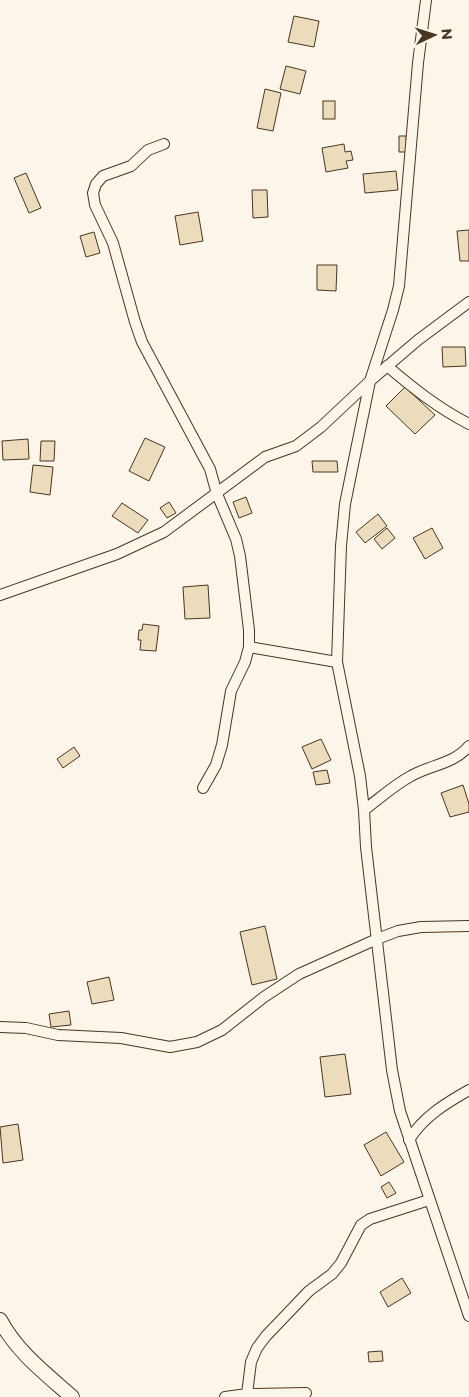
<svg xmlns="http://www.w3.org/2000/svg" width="469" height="1397" font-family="Montserrat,sans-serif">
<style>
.building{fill:#ecdcbc;stroke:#4a3520}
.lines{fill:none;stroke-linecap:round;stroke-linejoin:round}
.street-casing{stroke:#4a3520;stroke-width:12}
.secondary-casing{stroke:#4a3520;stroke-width:16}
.street{stroke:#fbf6e9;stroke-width:10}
.secondary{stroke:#fbf6e9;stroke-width:14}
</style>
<rect width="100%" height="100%" fill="#fbf6e9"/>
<g class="building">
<path d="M294,16L319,21L314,47L288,42Z"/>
<path d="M286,66L306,71L300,94L280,89Z"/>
<path d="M265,89L281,93L273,131L257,128Z"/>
<rect x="323" y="101" width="12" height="18"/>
<path d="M399,136H406L407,152H399Z"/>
<path d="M344,144L345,152L351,151L353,160L346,161L348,168L326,172L322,148Z"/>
<path d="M396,171L398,190L365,193L363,174Z"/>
<path d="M26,173L41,208L29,213L14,178Z"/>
<path d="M252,190H267L268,217L253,218Z"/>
<path d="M198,212L203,241L180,245L175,216Z"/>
<path d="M469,230V261H460L457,231Z"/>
<path d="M94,232L100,253L86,257L80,236Z"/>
<path d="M317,265H337L336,291L317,290Z"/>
<path d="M442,347H465L466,366L443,367Z"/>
<path d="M405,387L435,415L415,434L386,406Z"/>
<path d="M145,438L165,447L149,481L129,471Z"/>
<path d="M28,439L29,459L3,460L2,441Z"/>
<path d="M41,441H55L54,461H40Z"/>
<path d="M312,461H337L338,472H313Z"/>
<path d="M33,465L53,467L50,495L30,492Z"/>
<path d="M246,497L252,513L239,518L233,502Z"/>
<path d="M169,502L176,513L167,518L160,508Z"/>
<path d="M122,503L148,520L138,533L112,516Z"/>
<path d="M378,514L387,526L365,543L356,532Z"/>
<path d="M387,528L395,538L382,549L374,539Z"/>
<path d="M432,528L443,548L425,559L413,538Z"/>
<path d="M208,585L210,618L185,619L183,587Z"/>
<path d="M143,624L159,626L156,651L140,650L141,640H138L139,630H142Z"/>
<path d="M321,739L331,760L312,769L302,747Z"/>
<path d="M74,747L80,756L63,768L57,759Z"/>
<path d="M327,770L330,783L316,785L313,772Z"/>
<path d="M463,785L469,804V812L450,817L441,793Z"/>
<path d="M265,926L277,979L252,985L240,932Z"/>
<path d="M109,977L114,1000L92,1004L87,982Z"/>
<path d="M69,1011L71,1025L51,1027L49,1014Z"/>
<path d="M345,1054L351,1094L325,1097L320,1057Z"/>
<path d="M18,1124L23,1160L3,1163L0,1127Z"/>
<path d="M386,1132L404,1162L381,1176L364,1145Z"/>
<path d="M389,1182L396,1193L387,1198L381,1187Z"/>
<path d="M402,1278L411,1293L388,1307L380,1292Z"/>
<path d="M382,1351L383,1361L369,1362L368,1352Z"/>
</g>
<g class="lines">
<defs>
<g id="street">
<path d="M426,0L418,63L399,286L393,310L370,381L345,504L341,546L337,662L360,776L364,810L366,847L392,1070L400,1111L469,1316"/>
<path d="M164,144L148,150L131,166L103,176L96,184L93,193L95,205L113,243L135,322L142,342L210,469L217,494L236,539L240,556L249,630V647L245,662L231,691L222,745L216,765L203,788"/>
<path d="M387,366C413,388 438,408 469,424"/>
<path d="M0,595L117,554L164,532L265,457L296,446L321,427L370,381L418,340L469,302"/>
<path d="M249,647L337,662"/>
<path d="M364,810C379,799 394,785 411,776C430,765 454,764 469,746"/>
<path d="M0,1027L26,1028L58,1035L121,1038L170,1047L197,1042L222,1030L264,997L299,974L377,939L398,931L421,927L469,926"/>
<path d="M409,1140C423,1117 446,1103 469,1090"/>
<path d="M247,1394L251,1362L257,1348L266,1336L309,1291L332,1274L341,1263L361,1225L370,1219L429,1200"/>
<path d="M225,1397L247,1394L306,1393"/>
</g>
<path id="secondary" d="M0,1320C17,1352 45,1373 72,1397"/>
</defs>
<use href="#street" class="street-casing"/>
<use href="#secondary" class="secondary-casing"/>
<use href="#street" class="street"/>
<use href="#secondary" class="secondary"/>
</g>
<g transform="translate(434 35) rotate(86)" stroke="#fbf6e9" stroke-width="4" paint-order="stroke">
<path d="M0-4L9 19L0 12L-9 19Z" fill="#4a3520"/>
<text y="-8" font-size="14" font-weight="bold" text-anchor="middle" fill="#4a3520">N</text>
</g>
</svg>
